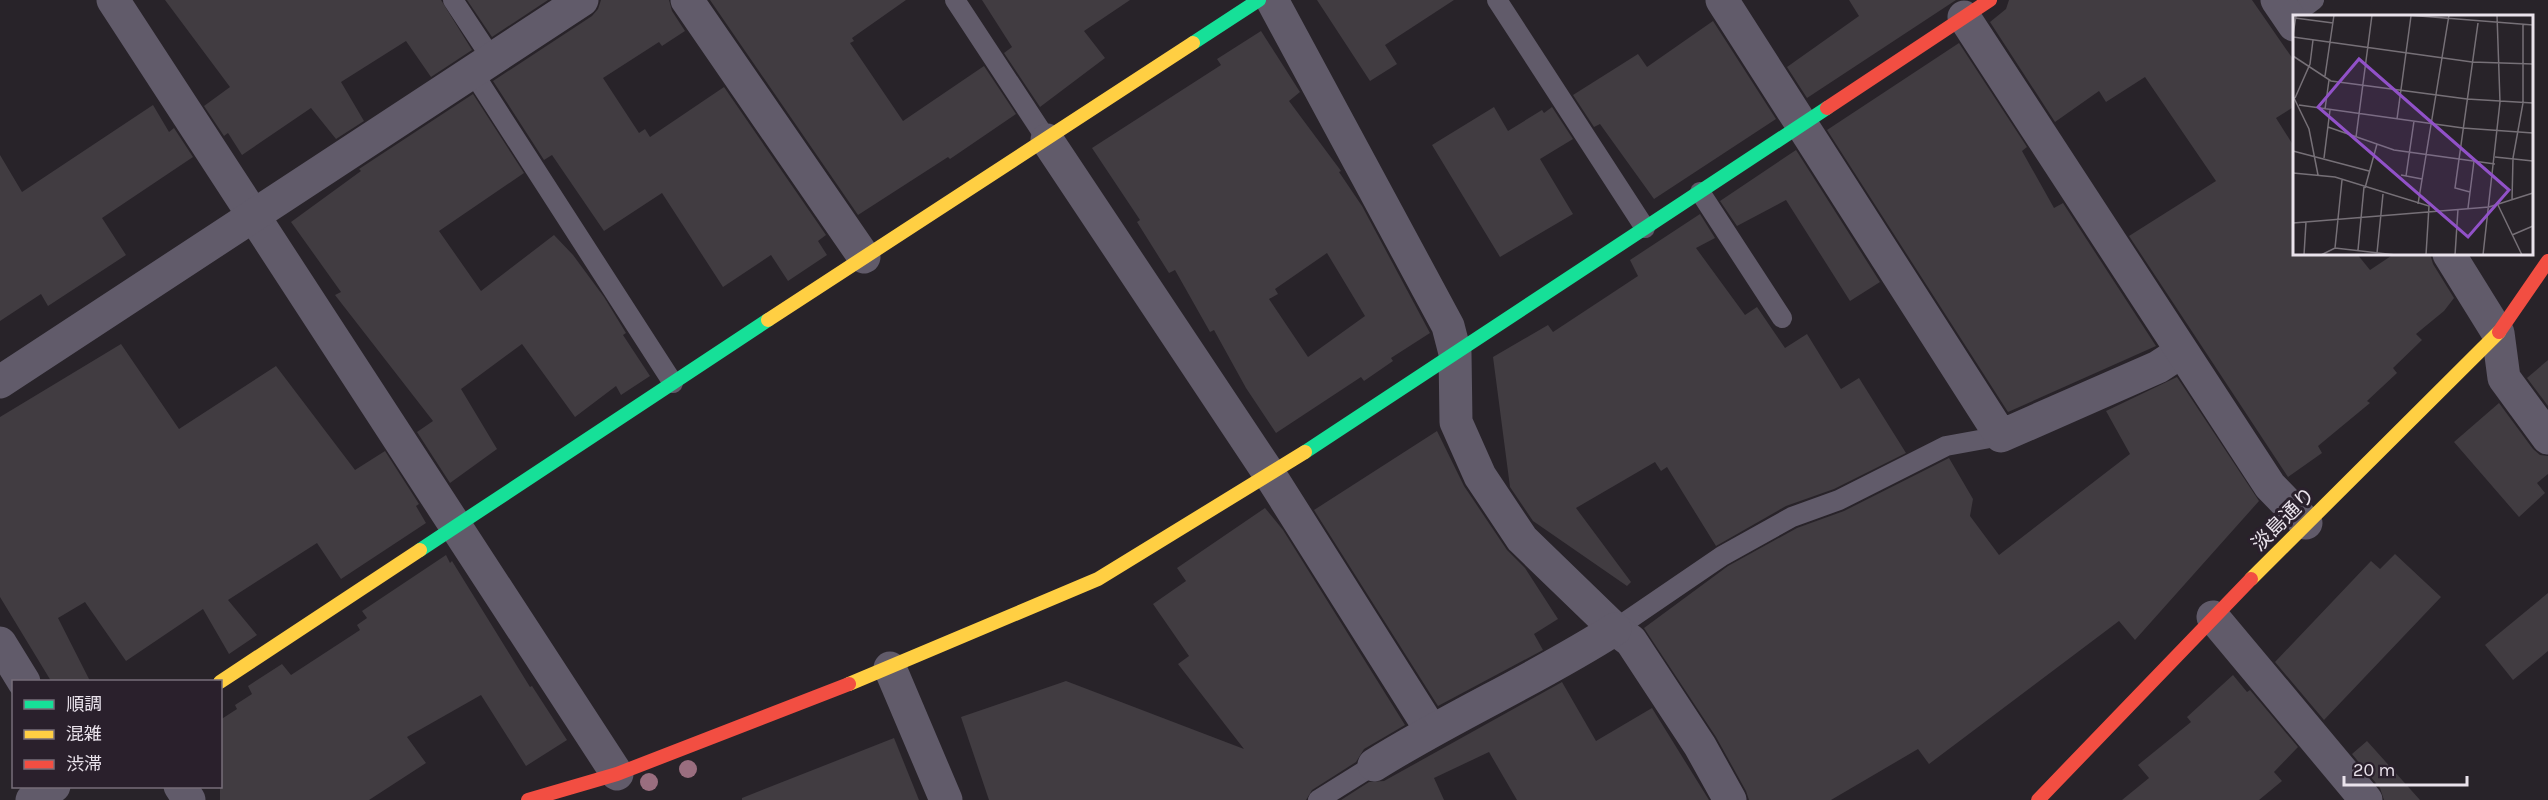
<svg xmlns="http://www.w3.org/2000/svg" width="2548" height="800" font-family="Karla,'Noto Sans JP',sans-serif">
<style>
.building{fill:#413c41;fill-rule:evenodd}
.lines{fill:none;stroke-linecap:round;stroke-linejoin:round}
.lane{stroke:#615b6a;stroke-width:20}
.street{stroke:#615b6a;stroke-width:33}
.fast{stroke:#16e098;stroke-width:14}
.slow{stroke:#ffcf43;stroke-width:14}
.jam{stroke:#f24e42;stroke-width:14}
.tree{fill:#9a6e7f}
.labels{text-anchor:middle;stroke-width:6;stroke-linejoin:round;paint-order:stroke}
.street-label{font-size:20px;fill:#eae3ec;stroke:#2a202c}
.inset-road{fill:none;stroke:#767077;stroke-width:1.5}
.view{fill:#9151c8;fill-opacity:0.15;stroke:#9151c8;stroke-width:3}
.inset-edge{fill:none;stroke:#eae3ec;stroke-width:3}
</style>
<rect width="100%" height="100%" fill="#282329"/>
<g class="building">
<path d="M165,0H441L472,50L431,77L406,41L341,82L364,121L336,139L311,108L242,155L228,133L224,136L204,106L230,87Z"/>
<path d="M467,0H548L492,37Z"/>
<path d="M601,0H669L672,11L685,31L662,46L659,42L603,78L639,133L645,129L650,137L724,87L826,235L818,241L827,255L788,281L771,255L723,287L662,193L604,231L552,155L544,160L493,81L592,16L598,9Z"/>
<path d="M710,0H906L852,38L854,41L850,43L903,121L984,66L1016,114L950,159L948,157L858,215Z"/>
<path d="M982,0H1130L1084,31L1105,58L1040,107L1004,53L1012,47Z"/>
<path d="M1317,0H1454L1385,45L1397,64L1370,81Z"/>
<path d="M1849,0H1956L1807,98L1787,67L1859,16Z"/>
<path d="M2009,0H2252L2295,62V106L2276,118L2295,148V254H2357L2370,270L2394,254H2430L2433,264L2454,298L2444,311L2416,334L2422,340L2393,368L2397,373L2367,401L2370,403L2318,446L2322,453L2288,477L2129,236L2216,181L2145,77L2106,102L2099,91L2055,122L1990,22L2006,9Z"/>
<path d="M1713,21L1776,119L1654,199L1600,124L1594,127L1573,95L1638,54L1647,67Z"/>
<path d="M1261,31L1300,92L1289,101L1341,171L1339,172L1362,206L1430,333L1391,358L1393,361L1364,381L1361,377L1276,433L1246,388L1214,330L1210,332L1175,270L1169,273L1137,222L1140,220L1092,148L1221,65L1217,59ZM1327,253L1365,316L1308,357L1269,299L1278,294L1275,289Z"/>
<path d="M1959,43L2027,147L2022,151L2054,208L2063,203L2156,346L2008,412L1827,130Z"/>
<path d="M473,94L524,173L439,231L481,291L554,235L573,255L604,297L626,333L623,335L650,376L621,395L616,386L575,417L522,344L461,389L497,449L450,483L417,432L433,421L335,295L341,292L291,222L361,171L359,169Z"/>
<path d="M153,105L169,132L174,128L193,157L102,218L126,255L48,306L41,294L0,321V155L22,192Z"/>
<path d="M1494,107L1508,131L1542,110L1544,113L1552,107L1573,139L1540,159L1573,214L1500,257L1432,145Z"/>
<path d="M1796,150L1880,282L1850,301L1786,200L1737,226L1720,201Z"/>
<path d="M1700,214L1715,238L1696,248L1745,315L1757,307L1785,348L1807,334L1841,389L1859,378L1906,453L1834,489L1786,506L1716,546L1667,467L1661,471L1655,462L1576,508L1631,582L1627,586L1533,521L1510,487L1493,357L1548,325L1553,332L1638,276L1630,260Z"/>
<path d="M121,344L179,429L276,366L355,470L385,451L419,504L416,506L426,523L341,579L317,543L228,600L257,635L229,654L203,609L126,661L85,602L58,618L90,681H51L0,597V417Z"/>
<path d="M2548,360V406L2527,378Z"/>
<path d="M2177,377L2259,501L2135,640L2119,621L1929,764L1918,749L1831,800H1749L1746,791L1716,737L1644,628L1728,566L1797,528L1844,511L1949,458L1973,499L1970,516L1999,555L2130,454L2106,411Z"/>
<path d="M2499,403L2533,449L2540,455L2548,456V474L2537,483L2545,493L2519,517L2454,442Z"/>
<path d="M1437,431L1464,486L1507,550L1525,568L1558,619L1534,634L1543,650L1438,706L1314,510Z"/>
<path d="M1265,508L1283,530L1405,725L1364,749L1356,762L1312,790L1306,800H989L961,717L1066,681L1244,749L1178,664L1189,656L1153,604L1186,581L1177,568Z"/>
<path d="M2395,554L2441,597L2324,720L2275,662L2371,561L2380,569Z"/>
<path d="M446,555L450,563L452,561L530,687L532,686L567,740L526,766L481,695L407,737L426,763L369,800H220V720L237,709L235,705L252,694L248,686L282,664L291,675L360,630L357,625L367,618L362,611Z"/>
<path d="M2548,593V651L2513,680L2485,645Z"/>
<path d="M2233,675L2247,692L2250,690L2298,747L2274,772L2282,781L2259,800H2122L2149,778L2138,765L2191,722L2187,717Z"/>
<path d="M1562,682L1596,741L1652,708L1709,800H1517L1489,752L1434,778L1444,800H1341L1369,782L1384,781Z"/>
<path d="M894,738L919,800H742V798Z"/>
<path d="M2367,741L2420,800H2384L2380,788L2352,754Z"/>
</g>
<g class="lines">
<g class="lane">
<path d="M453,0L492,59"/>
<path d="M955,0L1047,140"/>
<path d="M1497,0L1645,228"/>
<path d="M2290,18L2314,0"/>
<path d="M472,71L673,383"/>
<path d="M1700,192L1782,318"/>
<path d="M1615,629L1722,556L1792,517L1839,500L1946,446L2001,436"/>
<path d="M1318,800L1374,765"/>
</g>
<g class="street">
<path d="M113,0L617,774"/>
<path d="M687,0L864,257"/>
<path d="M1272,0L1448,326L1455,353L1456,422L1480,476L1522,539L1615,629L1631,641L1700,746L1730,800"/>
<path d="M1722,0L2001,436L2158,367L2181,352"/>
<path d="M2277,0L2294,25"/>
<path d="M1964,17L2270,486L2306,523"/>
<path d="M1047,140L1270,475L1431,730"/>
<path d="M2449,254L2498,333L2504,378L2548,438"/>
<path d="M0,382L582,0"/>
<path d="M2213,617L2366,800"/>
<path d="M0,643L24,682"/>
<path d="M890,668L946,800"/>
<path d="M1374,765C1452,716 1537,679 1615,629"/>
<path d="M180,786L189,800"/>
<path d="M32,800L54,786"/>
</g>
<g class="fast">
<path d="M1193,43L1259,0"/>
<path d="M1305,452L1827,108"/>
<path d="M420,550L768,320"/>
</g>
<g class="slow">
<path d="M768,320L1193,43"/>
<path d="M2251,579L2499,332"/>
<path d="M220,682L420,550"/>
<path d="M849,684L1098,579L1305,452"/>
</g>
<g class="jam">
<path d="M1827,108L1990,0"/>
<path d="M2499,332L2548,261"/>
<path d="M528,800L617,774L849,684"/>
<path d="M2038,800L2251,579"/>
</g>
</g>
<g class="tree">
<circle cx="688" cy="769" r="9"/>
<circle cx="649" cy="782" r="9"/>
</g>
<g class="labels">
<g class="street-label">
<text transform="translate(2283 519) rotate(-45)" y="7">淡島通り</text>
</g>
</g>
<g transform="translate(2293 15)">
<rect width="240" height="240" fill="#282329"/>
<path class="inset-road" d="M114,0L240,10M2,3L40,8M0,20L3,1M0,22L179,47L240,49M0,41L38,66L174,84L240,88M32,61L41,0M0,81L16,114L25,160M2,83L17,49L20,25M6,90L170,113L240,118M32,94L36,65M104,104L118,1M35,112L101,135L202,149M63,122L79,0M0,136L76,156M202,142L240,146M31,143L37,95M0,158L42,162L136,191L133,240M108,160L129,164M113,161L121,106M72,173L84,129M177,177L162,173L185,8M219,185L220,143L230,88V9M125,189L156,0M205,190L229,240M175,193L181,146M0,208L196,192L240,178M219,220L240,211M42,233L49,165M65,235L71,172M84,238L90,179M11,240L13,207M28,240L42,233L103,240M162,240L165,194M190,240L207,87L204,0"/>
<path class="view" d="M66,44L216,175L175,222L25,92Z"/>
<rect width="240" height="240" class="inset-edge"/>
</g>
<rect x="12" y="680" width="210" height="108" fill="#2a202c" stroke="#776e79" stroke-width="1.5"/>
<rect x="24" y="700" width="30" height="9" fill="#16e098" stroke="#776e79" stroke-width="1.5"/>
<text x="66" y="710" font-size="18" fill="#eae3ec">順調</text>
<rect x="24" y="730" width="30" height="9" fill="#ffcf43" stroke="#776e79" stroke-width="1.5"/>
<text x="66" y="740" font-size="18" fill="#eae3ec">混雑</text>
<rect x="24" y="760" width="30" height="9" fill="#f24e42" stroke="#776e79" stroke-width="1.5"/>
<text x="66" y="770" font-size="18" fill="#eae3ec">渋滞</text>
<path d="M2344 776v9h123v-9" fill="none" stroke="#eae3ec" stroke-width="3"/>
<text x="2353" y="776" font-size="18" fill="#eae3ec" stroke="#2a202c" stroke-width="4.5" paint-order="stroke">20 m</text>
</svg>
